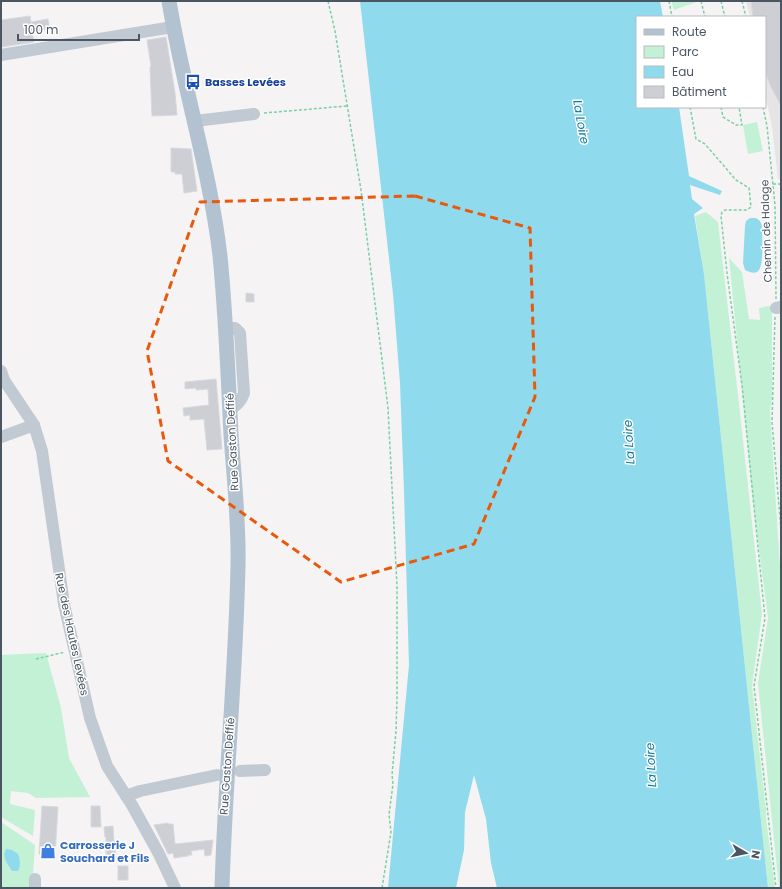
<svg xmlns="http://www.w3.org/2000/svg" width="782" height="889" font-family="Poppins,sans-serif">
<style>
.education{fill:#e6e4e5}
.green{fill:#c3f1d5}
.water{fill:#90daee}
.building{fill:#cdcfd5;stroke:#d7d9de}
.lines{fill:none;stroke-linecap:round;stroke-linejoin:round}
.path{stroke:#7ad0a6;stroke-width:1.5;stroke-dasharray:3 2;stroke-linecap:butt}
.minor{stroke:#c1cad2;stroke-width:12}
.major{stroke:#b3c2d1;stroke-width:15}
.marked{fill:none;stroke:#e8590c;stroke-width:3;stroke-dasharray:8 5;stroke-linejoin:round}
.labels{text-anchor:middle;stroke-width:3;stroke-linejoin:round;paint-order:stroke}
.transit-label{font-size:11px;font-weight:bold;fill:#164399;stroke:#fff;text-anchor:start}
.street-label{font-size:11px;fill:#4a5661;stroke:#fff}
.shop-label{font-size:11px;font-weight:bold;fill:#366cbe;stroke:#fff;text-anchor:start}
.water-label{font-size:12px;font-style:italic;fill:#0c7c9b;stroke:#fff}
</style>
<rect width="100%" height="100%" fill="#f5f3f3"/>
<path class="education" d="M746,1H781V179H778L772,127L765,92V17H750Z"/>
<g class="green">
<path d="M671,1H699L674,10Z"/>
<path d="M757,122L763,151L748,154L743,125Z"/>
<path d="M706,212L718,222L740,413L762,614L752,686L766,810V819L775,888H768L704,274L695,216Z"/>
<path d="M729,258L742,272L749,319L760,320L759,308L768,306L772,307V398L770,411L781,583V888H779L758,683L768,618L753,502Z"/>
<path d="M46,653L61,708L69,758L90,797L36,798L28,793L11,791L10,804L35,810L33,836L1,817V655Z"/>
<path d="M1,822L35,845L32,888H1Z"/>
</g>
<g class="water">
<path d="M360,1H660L663,17H637V107H679L689,176L722,191L720,195L690,185L692,199L703,208L694,214L704,274L768,888H497L491,863L486,819L474,775L465,812L464,850L456,888H388L409,665L404,491L400,383L393,294Z"/>
<path d="M750,218H756L760,221L762,226C762,235 764,263 759,270C756,275 749,272 745,270L743,263L745,226L746,221Z"/>
<path d="M6,849L12,850L18,854C20,859 21,866 18,871H12C8,864 1,857 6,849Z"/>
</g>
<g class="building">
<path d="M751,1H781V106L771,87L765,72V17H753Z"/>
<path d="M30,16L31,22L48,19L50,29L32,32L34,42L1,47V20Z"/>
<path d="M166,37L175,93L177,115L152,116L150,67L151,66L147,40Z"/>
<path d="M171,148L191,149L197,191L184,193L182,174H175V172H171Z"/>
<path d="M246,293L254,294V302H246Z"/>
<path d="M216,379L222,449L207,450L204,419L190,420V415L184,416L183,408L209,405L208,389L196,390V388L185,389V382Z"/>
<path d="M42,806L58,807L55,855L39,854Z"/>
<path d="M91,806H100L101,827H91Z"/>
<path d="M168,823V824H173L175,844L213,840L211,855L205,856L204,849L191,851L192,855H188V856L174,858L173,853L168,854L154,825Z"/>
<path d="M113,826L114,842H116L115,858H106V837H105L104,827Z"/>
<rect x="118" y="866" width="10" height="14"/>
</g>
<g class="lines">
<g class="path">
<path d="M328,1L335,31L361,190L388,408L397,586V698L396,731L392,775L393,784L389,815L391,832L382,888"/>
<path d="M669,1L672,17"/>
<path d="M701,1L705,17"/>
<path d="M721,1L725,17"/>
<path d="M742,1L746,17"/>
<path d="M690,107L696,139L705,144L736,180L749,188L751,207L747,210H725L722,212L721,216L727,273L742,385L765,618L754,686L776,888"/>
<path d="M721,107L723,117L736,125H742L739,107"/>
<path d="M763,107L767,126L775,205L776,299"/>
<path d="M264,113L347,106"/>
<path d="M773,184H781"/>
<path d="M775,317L772,422L781,530"/>
<path d="M36,659L65,652"/>
</g>
<g class="minor">
<path d="M1,55L173,27"/>
<path d="M195,121L254,114"/>
<path d="M776,308L781,307"/>
<path d="M225,329L235,328L240,333L244,393C242,399 237,407 230,408"/>
<path d="M1,371L4,380L34,425L42,451L64,604L90,718L107,766L132,805L159,854L175,888"/>
<path d="M1,437L34,425"/>
<path d="M240,771L265,770"/>
<path d="M126,796L140,791L217,775"/>
<path d="M35,888V879"/>
</g>
<path class="major" d="M169,1C183,87 210,170 220,256C226,316 228,376 231,435C234,478 239,522 238,565C236,673 225,780 222,888"/>
</g>
<path class="marked" d="M415,196L530,228L535,397L474,544L341,582L168,461L147,351L200,202Z"/>
<defs>
<symbol id="bus-bare" viewBox="-9 -9 18 18"><path d="M-5-6H5V4H4V6H2V4H-2V6H-4V4H-5ZM-3.5-4V0h7V-4ZM-3.5 1.2v1.5H-2V1.2ZM2 1.2v1.5H3.5V1.2Z" fill="#1a4fb4" stroke="#fff" stroke-width="2.5" paint-order="stroke"/></symbol>
<symbol id="shop-bare" viewBox="-9 -9 18 18"><path d="M-5-2.5h2.3a2.7 3.5 0 0 1 5.4 0H5L5.5 6h-11ZM-1.5-2.5h3a1.5 2.3 0 0 0-3 0Z" fill="#3f7fe0" stroke="#fff" stroke-width="2.5" paint-order="stroke"/></symbol>
</defs>
<g fill-rule="evenodd">
<use href="#bus-bare" x="182" y="71" width="22" height="22"/>
<use href="#shop-bare" x="37" y="840" width="22" height="22"/>
</g>
<g class="labels">
<g class="transit-label">
<text x="205" y="86">Basses Levées</text>
</g>
<g class="street-label">
<text transform="translate(766 231) rotate(-92)" y="4">Chemin de Halage</text>
<text transform="translate(232 442) rotate(-93)" y="4">Rue Gaston Deffié</text>
<text transform="translate(72 634) rotate(78)" y="4">Rue des Hautes Levées</text>
<text transform="translate(227 766) rotate(-86)" y="4">Rue Gaston Deffié</text>
</g>
<g class="shop-label">
<text x="60" y="849">Carrosserie J<tspan x="60" dy="13">Souchard et Fils</tspan></text>
</g>
<g class="water-label">
<text transform="translate(581 122) rotate(80)" y="4">La Loire</text>
<text transform="translate(629 442) rotate(-94)" y="4">La Loire</text>
<text transform="translate(651 765) rotate(-93)" y="4">La Loire</text>
</g>
</g>
<rect width="782" height="889" fill="none" stroke="#4a5661" stroke-width="4"/>
<rect x="636" y="16" width="130" height="92" fill="#ffffff" stroke="#b7bbc0"/>
<rect x="644" y="29" width="20" height="6" fill="#b3c2d1" stroke="#b7bbc0"/>
<text x="672" y="36" font-size="12" fill="#4a5661">Route</text>
<rect x="644" y="46" width="20" height="12" fill="#c3f1d5" stroke="#b7bbc0"/>
<text x="672" y="56" font-size="12" fill="#4a5661">Parc</text>
<rect x="644" y="66" width="20" height="12" fill="#90daee" stroke="#b7bbc0"/>
<text x="672" y="76" font-size="12" fill="#4a5661">Eau</text>
<rect x="644" y="86" width="20" height="12" fill="#cdcfd5" stroke="#b7bbc0"/>
<text x="672" y="96" font-size="12" fill="#4a5661">Bâtiment</text>
<g transform="translate(746 853) rotate(99)" stroke="#ffffff" stroke-width="3" paint-order="stroke">
<path d="M0-3L7 15L0 10L-7 15Z" fill="#4a5661"/>
<text y="-6" font-size="11" font-weight="bold" text-anchor="middle" fill="#4a5661">N</text>
</g>
<path d="M18 34v6h121v-6" fill="none" stroke="#4a5661" stroke-width="2"/>
<text x="24" y="34" font-size="12" fill="#4a5661" stroke="#ffffff" stroke-width="3" paint-order="stroke">100 m</text>
</svg>
